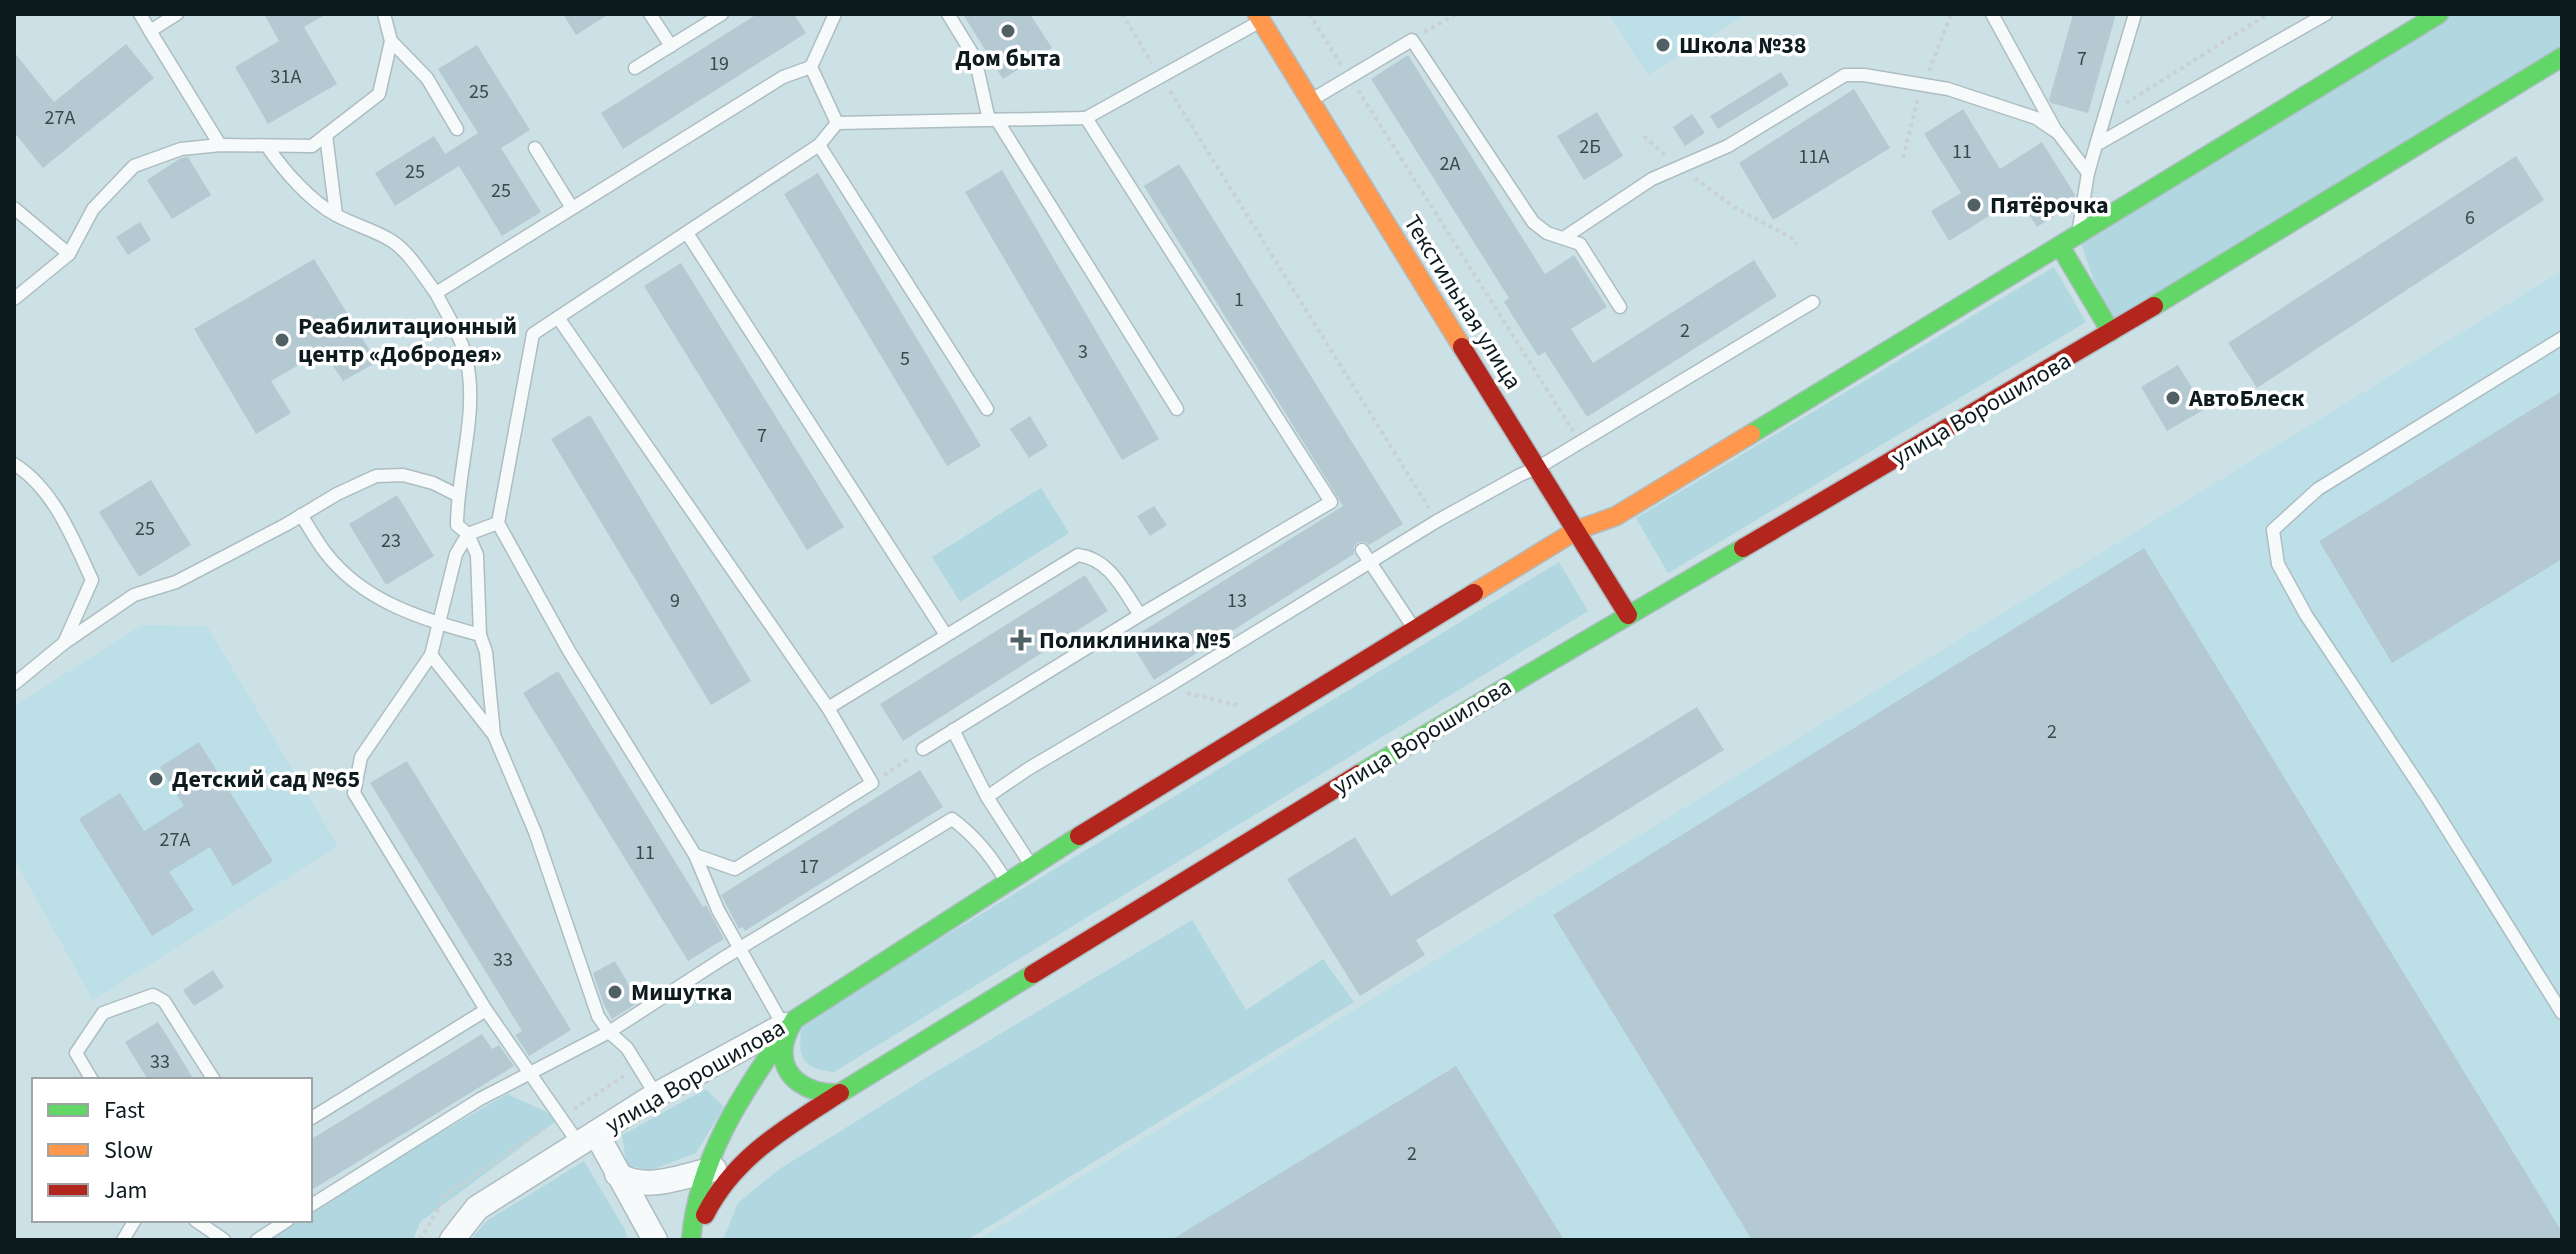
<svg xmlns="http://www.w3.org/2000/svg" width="2576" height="1254" font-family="'Source Sans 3',sans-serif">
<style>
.built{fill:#bcdfe8}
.green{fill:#b1d7e0}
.building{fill:#b5c9d3}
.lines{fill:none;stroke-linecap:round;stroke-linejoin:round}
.lane-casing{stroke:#adbdc1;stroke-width:15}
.street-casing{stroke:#adbdc1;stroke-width:27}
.fast-casing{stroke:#adbdc1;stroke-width:21}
.slow-casing{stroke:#adbdc1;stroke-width:21}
.jam-casing{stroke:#adbdc1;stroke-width:21}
.path{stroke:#cad1d2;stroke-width:4;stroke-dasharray:4 4;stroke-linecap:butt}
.lane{stroke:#f7fafb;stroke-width:12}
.street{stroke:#f7fafb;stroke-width:24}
.fast{stroke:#63d668;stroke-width:18}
.slow{stroke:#ff974d;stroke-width:18}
.jam{stroke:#b3261e;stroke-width:18}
.poi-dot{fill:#506064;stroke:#fff;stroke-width:3}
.labels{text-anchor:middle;stroke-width:7;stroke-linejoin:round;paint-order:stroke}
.number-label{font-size:20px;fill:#38484c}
.poi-label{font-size:24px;font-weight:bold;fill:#0d1b1e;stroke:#fff;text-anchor:start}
.street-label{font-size:24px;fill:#0d1b1e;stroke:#fff}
</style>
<rect width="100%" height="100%" fill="#cce1e6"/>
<g class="built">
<path d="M1609,14H1747L1648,75Z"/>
<path d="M2562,271V1240H978Z"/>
<path d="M142,625L207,626L338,846L93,1000L14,859V712L19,703Z"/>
</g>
<g class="green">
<path d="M2439,14H2562V57L2111,332L2078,234Z"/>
<path d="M2054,267L2086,322L1668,573L1636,518Z"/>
<path d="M1041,488L1069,533L960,602L932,557Z"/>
<path d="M1559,562L1588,611L834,1072C798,1068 798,1055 802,1023Z"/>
<path d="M1192,920L1246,1010L1323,959L1354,1002L967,1240H723L738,1203L778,1170L924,1079Z"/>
<path d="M706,1089L724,1107L696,1153L651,1170L627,1166L622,1135Z"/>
<path d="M507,1094L560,1118L420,1222L413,1240H266L298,1220H310V1213L392,1161Z"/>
<path d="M584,1161L624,1228L628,1240H470L488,1220Z"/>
</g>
<g class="building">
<path d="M264,14H327L304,27L337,84L268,124L235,67L279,41Z"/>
<path d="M563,14H609L576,35Z"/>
<path d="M757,14H794L806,33L623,149L601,113Z"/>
<path d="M963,14H1030L1052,48L1003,79Z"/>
<path d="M2073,14H2116L2088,113L2051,103L2049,100Z"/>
<path d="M126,44L154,78L43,168L14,132V52L54,102Z"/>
<path d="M477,45L530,130L501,148L541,212L502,236L459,166L395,206L375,173L434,136L445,154L478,133L438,69Z"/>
<path d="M1408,55L1545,274L1574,255L1607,307L1571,329L1593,363L1754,260L1777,296L1587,417L1545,352L1538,356L1504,302L1509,298L1371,79Z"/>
<path d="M1781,72L1789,85L1718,129L1710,116Z"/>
<path d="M1854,89L1890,148L1773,220L1739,163Z"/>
<path d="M1963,109L2000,169L2042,142L2075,195L2074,204L2037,227L2018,198L1949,241L1931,211L1961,193L1924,134Z"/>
<path d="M1597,112L1623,156L1584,180L1557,136Z"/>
<path d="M1692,114L1705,133L1685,146L1673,127Z"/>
<path d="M2516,156L2544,200L2257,388L2228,343Z"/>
<path d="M188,157L211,195L172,219L147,180L181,158Z"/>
<path d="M1179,164L1403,524L1369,545L1365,542H1358L1354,547V554L1154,680L1129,640L1343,506L1144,186Z"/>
<path d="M1002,170L1159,439L1122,460L965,192Z"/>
<path d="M818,173L981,446L947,466L784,194Z"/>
<path d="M140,222L151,240L128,255L116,237Z"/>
<path d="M314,259L377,362L343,381L323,351L271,381L291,413L256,434L194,329Z"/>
<path d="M681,263L844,527L807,550L644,286Z"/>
<path d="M2178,365L2205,409L2167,431L2141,387Z"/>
<path d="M2562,391V559L2392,663L2319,541Z"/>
<path d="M590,415L751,681L711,705L551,439Z"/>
<path d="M1030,416L1048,446L1029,458L1010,429Z"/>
<path d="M151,480L191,545L139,577L99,512Z"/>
<path d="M397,495L434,556L386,585L349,524Z"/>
<path d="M1154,506L1167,525L1150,536L1137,516Z"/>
<path d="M2144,548L2562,1232V1240H1752L1553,915Z"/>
<path d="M1085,575L1108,611L903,741L880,704Z"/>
<path d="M558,671L703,907L706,905L724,939L688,961L523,693Z"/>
<path d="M1697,707L1724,750L1416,940L1425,955L1360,996L1287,879L1355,837L1391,896Z"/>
<path d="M199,742L273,861L233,886L210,847L169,872L194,910L152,936L79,819L120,793L144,831L184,806L160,767Z"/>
<path d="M407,761L571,1030L529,1056L515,1035L522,1031L370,783Z"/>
<path d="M920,770L943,807L745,931L742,927L739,929L721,895Z"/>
<path d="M615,961L639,1002L612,1019L604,1005L593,973Z"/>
<path d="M213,970L224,987L194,1006L183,990Z"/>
<path d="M158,1022L171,1042L194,1080H148L125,1042Z"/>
<path d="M482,1034L492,1049L499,1045L514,1066L310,1191V1140Z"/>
<path d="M1456,1066L1564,1240H1171Z"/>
</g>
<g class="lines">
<defs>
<g id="lane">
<path d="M140,14L150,31"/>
<path d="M177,14L150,31L220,145"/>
<path d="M650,14L671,46"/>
<path d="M835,14L811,67L837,123"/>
<path d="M948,14L975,58L989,120"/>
<path d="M1992,14L2056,131"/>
<path d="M391,41L427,78L457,129"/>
<path d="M635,68L722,14"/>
<path d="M1313,99L1412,40L1533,222L1547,233L1580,244L1620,307"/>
<path d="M1086,118L1259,22"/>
<path d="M997,120L1177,409"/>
<path d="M326,135L336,215"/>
<path d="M819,145L987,409"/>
<path d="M2096,145L2135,14"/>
<path d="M267,146C283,170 310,201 336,215C354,225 375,230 392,241C410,253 423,276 436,293L783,77L811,67"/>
<path d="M535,148L572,208"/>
<path d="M14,208L69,254"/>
<path d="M2079,228L2088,173L2096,145L2326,14"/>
<path d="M687,233L946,635"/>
<path d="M1565,237L1652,179L1728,146L1845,75H1864L1948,89L2036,118L2058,133L2088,173"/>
<path d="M436,293C447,315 462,337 467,362C478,416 457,471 457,525L468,534L498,523"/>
<path d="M14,299L69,254L93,209L134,166L181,149L220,145L312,146L326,135L379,94L391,41L384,14"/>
<path d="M559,319L828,708"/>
<path d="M2562,338L2318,489L2273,530L2278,564L2306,615L2429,800L2562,1013"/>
<path d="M14,464C54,489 73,539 92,580L64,643L14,684"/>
<path d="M301,515C309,527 316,540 325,552C363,602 422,619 480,635L486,652L494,735"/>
<path d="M468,534L477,555L480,635"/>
<path d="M1362,550L1413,627"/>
<path d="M64,643L134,595L176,582L287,524L337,494L376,476L403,475L433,483L457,495"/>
<path d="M431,655L456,554L468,534"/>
<path d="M953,730L987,797L1029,862"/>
<path d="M923,749L1140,615L1331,502L1086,118L837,123L819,145L533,334L498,523L569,651L695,855L735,869L872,783L828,708L1078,555C1110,559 1123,590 1140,615"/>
<path d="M987,797L1028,769L1165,688L1437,521L1520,475L1539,467L1813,302"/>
<path d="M695,855L718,910L783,1025"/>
<path d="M486,1010L579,1144"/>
<path d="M92,1080L76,1053L103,1013L153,995L164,1001L214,1080"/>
<path d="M310,1119L486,1010L354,793L361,757L431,655L494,735L535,832L598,1016L609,1032L627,1048L656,1095"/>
<path d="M310,1206L480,1099L609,1032L722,959L952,819C975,836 990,854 1004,878"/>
<path d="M195,1220L224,1240"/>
<path d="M123,1240L135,1220"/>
<path d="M257,1240L288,1220"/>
</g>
<g id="street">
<path d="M596,1133L655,1240"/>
<path d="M617,1174C644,1193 684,1176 714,1169"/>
<path d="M452,1240L477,1208L656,1095L785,1025"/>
</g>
<g id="fast">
<path d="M2060,246L2111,332"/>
<path d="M2154,306L2562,57"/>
<path d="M1751,434L2439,14"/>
<path d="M1359,774L1743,548"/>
<path d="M1033,974L840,1093C811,1095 778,1079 784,1045C785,1036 790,1028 794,1020L1079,836"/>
<path d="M691,1240C698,1159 742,1093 788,1028"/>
</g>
<g id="slow">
<path d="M1257,14L1462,347"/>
<path d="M1474,593L1577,530L1616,516L1751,434"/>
</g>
<g id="jam">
<path d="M1462,347L1628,615"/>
<path d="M1743,548L2154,306"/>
<path d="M1079,836L1474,593"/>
<path d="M1033,974L1359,774"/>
<path d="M705,1215C734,1157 787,1127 840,1093"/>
</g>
</defs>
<use href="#lane" class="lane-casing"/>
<use href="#street" class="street-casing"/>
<use href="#fast" class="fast-casing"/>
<use href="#slow" class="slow-casing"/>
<use href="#jam" class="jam-casing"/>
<g class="path">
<path d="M1122,14L1152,63"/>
<path d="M1309,14L1342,66"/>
<path d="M1424,32L1457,14"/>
<path d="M1929,71L1951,14"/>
<path d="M1358,90L1573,431"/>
<path d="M1170,91L1429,508"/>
<path d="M2126,103L2268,14"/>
<path d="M1644,136L1666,156"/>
<path d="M1903,158L1918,98"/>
<path d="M1695,178L1734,207L1790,237L1797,244"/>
<path d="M1187,693L1237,705"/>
<path d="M884,775L910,758"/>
<path d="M574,1109L627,1074"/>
<path d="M420,1240L447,1194L547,1127"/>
</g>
<use href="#lane" class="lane"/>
<use href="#street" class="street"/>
<use href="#fast" class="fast"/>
<use href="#slow" class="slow"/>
<use href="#jam" class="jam"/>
</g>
<g class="poi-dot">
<circle cx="1008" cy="31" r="8"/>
<circle cx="1663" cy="45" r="8"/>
<circle cx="1974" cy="205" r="8"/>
<circle cx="282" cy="340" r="8"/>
<circle cx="2173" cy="398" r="8"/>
<path d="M1017 628h8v8h8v8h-8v8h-8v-8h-8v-8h8z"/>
<circle cx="156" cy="779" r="8"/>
<circle cx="615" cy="992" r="8"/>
</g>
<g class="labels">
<g class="number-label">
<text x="2082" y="65">7</text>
<text x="719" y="70">19</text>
<text x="286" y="83">31А</text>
<text x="479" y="98">25</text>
<text x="60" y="124">27А</text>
<text x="1590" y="153">2Б</text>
<text x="1962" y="158">11</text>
<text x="1814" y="163">11А</text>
<text x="1450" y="170">2А</text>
<text x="415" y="178">25</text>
<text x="501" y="197">25</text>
<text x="2470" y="224">6</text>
<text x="1239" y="306">1</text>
<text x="1685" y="337">2</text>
<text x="1083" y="358">3</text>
<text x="905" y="365">5</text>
<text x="762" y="442">7</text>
<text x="145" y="535">25</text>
<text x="391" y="547">23</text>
<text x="675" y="607">9</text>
<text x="1237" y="607">13</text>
<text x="2052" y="738">2</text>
<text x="175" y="846">27А</text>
<text x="645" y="859">11</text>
<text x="809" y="873">17</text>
<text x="503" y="966">33</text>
<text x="160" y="1068">33</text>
<text x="1412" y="1160">2</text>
</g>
<g class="poi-label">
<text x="1679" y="53">Школа №38</text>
<text x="1008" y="66" text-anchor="middle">Дом быта</text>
<text x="1990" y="213">Пятёрочка</text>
<text x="298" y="334">Реабилитационный<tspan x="298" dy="28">центр «Добродея»</tspan></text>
<text x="2189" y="406">АвтоБлеск</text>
<text x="1039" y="648">Поликлиника №5</text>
<text x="172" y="787">Детский сад №65</text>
<text x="631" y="1000">Мишутка</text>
</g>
<g class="street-label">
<text transform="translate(1463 302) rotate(58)" y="8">Текстильная улица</text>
<text transform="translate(1981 409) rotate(-30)" y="8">улица Ворошилова</text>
<text transform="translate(1422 736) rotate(-31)" y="8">улица Ворошилова</text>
<text transform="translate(695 1076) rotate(-30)" y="8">улица Ворошилова</text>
</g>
</g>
<rect width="2576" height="1254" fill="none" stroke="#0d1b1e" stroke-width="32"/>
<rect x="32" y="1078" width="280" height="144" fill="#ffffff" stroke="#9ea4a5" stroke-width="2"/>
<rect x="48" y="1104" width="40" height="12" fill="#63d668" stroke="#9ea4a5" stroke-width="2"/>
<text x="104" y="1118" font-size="24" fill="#0d1b1e">Fast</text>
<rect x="48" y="1144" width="40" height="12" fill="#ff974d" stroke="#9ea4a5" stroke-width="2"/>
<text x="104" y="1158" font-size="24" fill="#0d1b1e">Slow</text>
<rect x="48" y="1184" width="40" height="12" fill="#b3261e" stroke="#9ea4a5" stroke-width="2"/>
<text x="104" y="1198" font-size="24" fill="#0d1b1e">Jam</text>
</svg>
